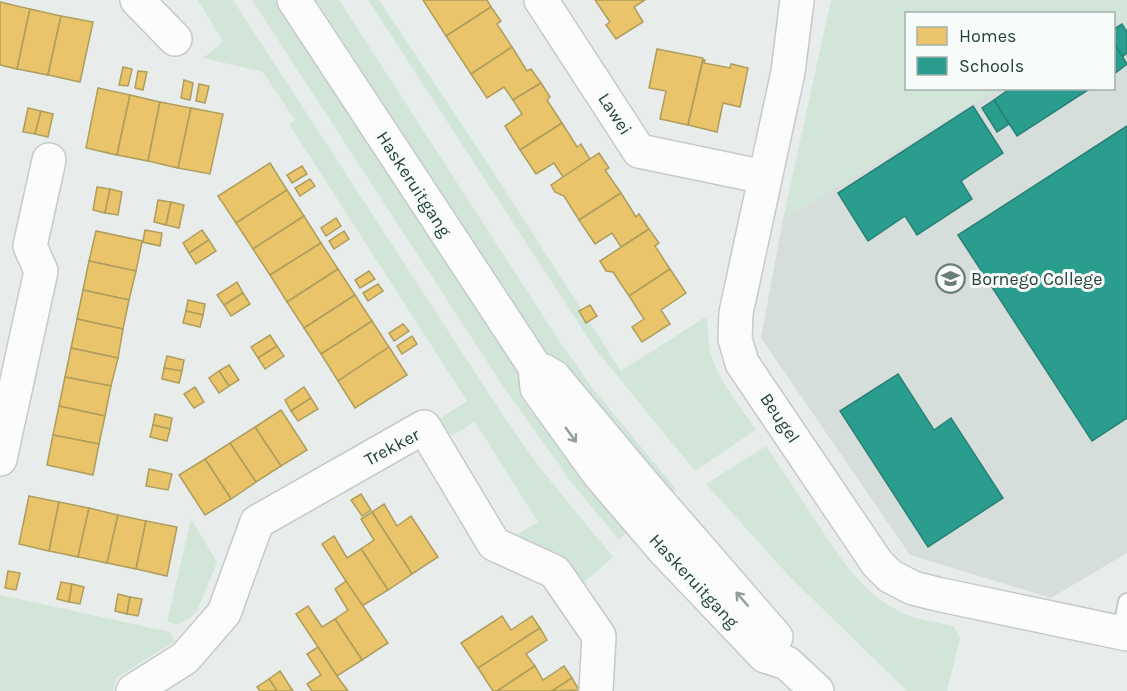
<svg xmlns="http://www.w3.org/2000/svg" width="1127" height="691" font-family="Karla,sans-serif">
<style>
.built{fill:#d6dedb}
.green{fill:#d1e6d8}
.homes{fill:#e9c46a;stroke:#ae9d5c;stroke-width:1.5}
.schools{fill:#2a9d8f;stroke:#288276;stroke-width:1.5}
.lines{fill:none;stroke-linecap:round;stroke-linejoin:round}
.service-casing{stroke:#c5cac8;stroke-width:20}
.minor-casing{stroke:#c5cac8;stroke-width:36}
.secondary-casing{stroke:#c3cbc8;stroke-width:36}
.service{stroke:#fcfcfc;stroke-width:16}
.minor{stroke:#fcfcfc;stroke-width:33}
.secondary{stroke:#fcfcfc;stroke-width:33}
.oneway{stroke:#909f9b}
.labels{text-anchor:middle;stroke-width:6;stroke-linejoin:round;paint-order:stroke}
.street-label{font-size:18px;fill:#24423a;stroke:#f7fbf9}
.poi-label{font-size:18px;fill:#24423a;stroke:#f7fbf9;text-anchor:start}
</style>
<rect width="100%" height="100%" fill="#e8edeb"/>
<path class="built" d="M1114,16L1127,36V553L1051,598L910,555L761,338L783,219L996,89L1114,88Z"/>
<g class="green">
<path d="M198,0H233L506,420L540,468L613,557L581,585L518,538L519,533L538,522L475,422L451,436L439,419L467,401L289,124L295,120L263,72L203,58L223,42Z"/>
<path d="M252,0H275L551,423L633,527L619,540L571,482L501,383Z"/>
<path d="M316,0H339L558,339L594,390L676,489L667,497L555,364L483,257Z"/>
<path d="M368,0H379L490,167L621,371L707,316C708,332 708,348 714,363C724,387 742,409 756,430L695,471L596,350Z"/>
<path d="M831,0H1127V35L1114,17V14H906V88L996,89L783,219Z"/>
<path d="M766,446C783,471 800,497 817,523C840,557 859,590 897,610C914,620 935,622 954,626L960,638L947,691H907L789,576L706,484Z"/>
<path d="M191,519L217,562L197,611L190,618L178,625L167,622Z"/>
<path d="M0,595L170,632L175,641L116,678L113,691H0Z"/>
</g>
<g class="homes">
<path d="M423,0H487L491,7L446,36Z"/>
<path d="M595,0H645L634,7L643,22L616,39L606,25L610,22Z"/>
<path d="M0,2L30,9L17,69L0,65Z"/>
<path d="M491,7L501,21L497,24L512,47L471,74L446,36Z"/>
<path d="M30,9L61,16L48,75L17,69Z"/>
<path d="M61,16L93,22L80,82L48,75Z"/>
<path d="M512,47L527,71L531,69L541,83L513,100L504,87L487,98L471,74Z"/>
<path d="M657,49L703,58L688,125L660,119L666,91L649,88Z"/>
<path d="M703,60H705L704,63L730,68L731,64L748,68L740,107L723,103L717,132L688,125Z"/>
<path d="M123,67L132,69L128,86L119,85Z"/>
<path d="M138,71L147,72L143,90L135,88Z"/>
<path d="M184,80L193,83L190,100L181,98Z"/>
<path d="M541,83L550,97L547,100L562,123L520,150L505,126L522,114L513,100Z"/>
<path d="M199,84L209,86L205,103L196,101Z"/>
<path d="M98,88L130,95L117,155L86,148Z"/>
<path d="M130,95L160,102L148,161L117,155Z"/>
<path d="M160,102L191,108L178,168L148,161Z"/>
<path d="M28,108L41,111L35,134L23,132Z"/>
<path d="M191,108L223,114L210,174L178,168Z"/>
<path d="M41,111L53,114L48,137L35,134Z"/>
<path d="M562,123L577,147L581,144L590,159L563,177L554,163L536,174L520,150Z"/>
<path d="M599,153L609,168L605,170L621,193L579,220L564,196L555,192L551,185Z"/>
<path d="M270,163L287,190L236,223L218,196Z"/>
<path d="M302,166L307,174L292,183L287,175Z"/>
<path d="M310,179L315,186L300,196L295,188Z"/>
<path d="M97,187L110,189L105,213L93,210Z"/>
<path d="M110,189L122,192L118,215L105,213Z"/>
<path d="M287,190L304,216L253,249L236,223Z"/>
<path d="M621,193L636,217L639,214L649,229L621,247L612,233L595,244L579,220Z"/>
<path d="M158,200L171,202L166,225L154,222Z"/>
<path d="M171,202L184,205L179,228L166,225Z"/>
<path d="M304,216L321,243L270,275L253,249Z"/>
<path d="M336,218L341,226L326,236L321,228Z"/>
<path d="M649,229L659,243L655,246L670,269L629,296L613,272L606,271L600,261Z"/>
<path d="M145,230L162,233L160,246L142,242L136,271L89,261L96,231L143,241Z"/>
<path d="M202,230L209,240L189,253L183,243Z"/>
<path d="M344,231L349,239L334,249L329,241Z"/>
<path d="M209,240L216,251L196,264L189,253Z"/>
<path d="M321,243L338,269L287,302L270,275Z"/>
<path d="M89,261L136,271L129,300L83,290Z"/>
<path d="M338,269L355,295L304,328L287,302Z"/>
<path d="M670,269L686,293L661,310L670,324L642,342L632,327L644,319L629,296Z"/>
<path d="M369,271L375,279L360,288L355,280Z"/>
<path d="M237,282L243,293L224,305L217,295Z"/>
<path d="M378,284L383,291L368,301L363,293Z"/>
<path d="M83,290L129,300L123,329L77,319Z"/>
<path d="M243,293L250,304L231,316L224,305Z"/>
<path d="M355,295L372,321L321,354L304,328Z"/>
<path d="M188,300L205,304L203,315L186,311Z"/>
<path d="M590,305L597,316L586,323L579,311Z"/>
<path d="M186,311L203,315L200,327L183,323Z"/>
<path d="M77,319L123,329L118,358L71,348Z"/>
<path d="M372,321L389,347L338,381L321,354Z"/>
<path d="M403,324L409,331L394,341L389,333Z"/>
<path d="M270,335L277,346L258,358L251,347Z"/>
<path d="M412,336L417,344L402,354L397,346Z"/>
<path d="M277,346L284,356L265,369L258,358Z"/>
<path d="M389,347L407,375L355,408L338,381Z"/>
<path d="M71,348L118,358L111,386L65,377Z"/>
<path d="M167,356L184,360L182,371L164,368Z"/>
<path d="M229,365L239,380L229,386L219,371Z"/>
<path d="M164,368L182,371L179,383L162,379Z"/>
<path d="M219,371L229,386L219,393L209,378Z"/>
<path d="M65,377L111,386L105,416L59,406Z"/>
<path d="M195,387L204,402L194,408L184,394Z"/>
<path d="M304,387L311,398L291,411L285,400Z"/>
<path d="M311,398L318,409L298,421L291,411Z"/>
<path d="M59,406L105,416L99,444L53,435Z"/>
<path d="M281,410L307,450L281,466L255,427Z"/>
<path d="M155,414L172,418L170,429L153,425Z"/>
<path d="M153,425L170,429L167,441L150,437Z"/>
<path d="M255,427L281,466L256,482L230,443Z"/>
<path d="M53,435L99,444L93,475L47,465Z"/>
<path d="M230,443L256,482L231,499L205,459Z"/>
<path d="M205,459L231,499L205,515L179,475Z"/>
<path d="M149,469L172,474L168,490L146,486Z"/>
<path d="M361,494L371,510L362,516L351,500Z"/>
<path d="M29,496L59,502L49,551L19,544Z"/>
<path d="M59,502L89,508L78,557L49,551Z"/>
<path d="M384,504L397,526L411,516L438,557L412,574L372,512Z"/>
<path d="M89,508L118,515L107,563L78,557Z"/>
<path d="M372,512L412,574L388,590L361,549L374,540L361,519Z"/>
<path d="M118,515L146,521L136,569L107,563Z"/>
<path d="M146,521L177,527L167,576L136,569Z"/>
<path d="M334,536L347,558L361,549L388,590L362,606L322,544Z"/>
<path d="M8,571L20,573L16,590L5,588Z"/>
<path d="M346,581L388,643L362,660L335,619L348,610L335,589Z"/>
<path d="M61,582L72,584L69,602L57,599Z"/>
<path d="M72,584L84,587L80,604L69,602Z"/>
<path d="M118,594L130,597L127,614L115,611Z"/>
<path d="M130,597L142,599L138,616L127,614Z"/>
<path d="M308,606L322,627L335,619L362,660L337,676L296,614Z"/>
<path d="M502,616L511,630L532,616L540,628L478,668L461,643Z"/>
<path d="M540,628L547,640L526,654L535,666L497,691H493L478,668Z"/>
<path d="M318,647L337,676L348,691H312L307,684L321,675L307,654Z"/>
<path d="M535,666L543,680L564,666L572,678L552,691H497Z"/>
<path d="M280,671L293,691H277L269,679Z"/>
<path d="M572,678L579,690L552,691Z"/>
<path d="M269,679L277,691H260L257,687Z"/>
</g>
<g class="schools">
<path d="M1122,24L1127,32V53L1122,57L1114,43V29Z"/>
<path d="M1114,43L1127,64L1114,74Z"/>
<path d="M1011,88H1091L1017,136L994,100Z"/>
<path d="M994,100L1009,124L997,132L982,108Z"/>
<path d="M973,106L1003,153L961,181L972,199L917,235L905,216L868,241L838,193Z"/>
<path d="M1127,126V418L1092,441L958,235Z"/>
<path d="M898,374L934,430L951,418L1003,498L928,547L840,411Z"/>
</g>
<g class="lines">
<defs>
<path id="service" d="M1121,633L1127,602"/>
<g id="minor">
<path d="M137,0L175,39"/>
<path d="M541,0L639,151L765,177"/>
<path d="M797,0L788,72L736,313L735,339L742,363L877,563L890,576L913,588L937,594L1127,634"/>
<path d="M0,459L41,271L30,246L49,160"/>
<path d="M133,691L185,658L224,613L257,522L424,427L494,544L555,572L599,636L596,691"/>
</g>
<g id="secondary">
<path d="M294,0L535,367L537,388L599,474L664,550L765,656L787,663L817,691"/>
<path d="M544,371L554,377L645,486L776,637"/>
</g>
</defs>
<use href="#service" class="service-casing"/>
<use href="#minor" class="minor-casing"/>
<use href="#secondary" class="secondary-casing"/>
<use href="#service" class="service"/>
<use href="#minor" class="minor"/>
<use href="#secondary" class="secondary"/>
</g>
<defs><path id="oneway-shaft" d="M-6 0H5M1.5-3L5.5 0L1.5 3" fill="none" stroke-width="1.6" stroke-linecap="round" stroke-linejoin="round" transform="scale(1.5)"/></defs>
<g class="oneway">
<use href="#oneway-shaft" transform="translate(571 435) rotate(54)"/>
<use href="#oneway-shaft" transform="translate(742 599) rotate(-131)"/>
</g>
<defs>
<symbol id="school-ring" viewBox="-11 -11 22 22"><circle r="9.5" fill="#f7fbf9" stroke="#697e78" stroke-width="1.5"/><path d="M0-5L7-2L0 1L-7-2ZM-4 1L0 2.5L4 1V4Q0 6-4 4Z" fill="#697e78"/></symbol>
</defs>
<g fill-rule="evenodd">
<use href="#school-ring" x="934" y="262" width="33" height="33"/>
</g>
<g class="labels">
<g class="street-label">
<text transform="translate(615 114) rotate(57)" y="6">Lawei</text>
<text transform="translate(414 184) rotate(57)" y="6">Haskeruitgang</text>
<text transform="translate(780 418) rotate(56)" y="6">Beugel</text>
<text transform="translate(392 447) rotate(-28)" y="6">Trekker</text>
<text transform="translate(694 581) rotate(47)" y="6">Haskeruitgang</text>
</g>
<g class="poi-label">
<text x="971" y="285">Bornego College</text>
</g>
</g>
<rect x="905" y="12" width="210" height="78" fill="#f7fbf9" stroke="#a3b1ad" stroke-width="1.5"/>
<rect x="917" y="27" width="30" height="18" fill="#e9c46a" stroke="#a3b1ad" stroke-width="1.5"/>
<text x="959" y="42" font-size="18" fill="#24423a">Homes</text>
<rect x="917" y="57" width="30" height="18" fill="#2a9d8f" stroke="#a3b1ad" stroke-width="1.5"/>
<text x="959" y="72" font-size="18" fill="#24423a">Schools</text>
</svg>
